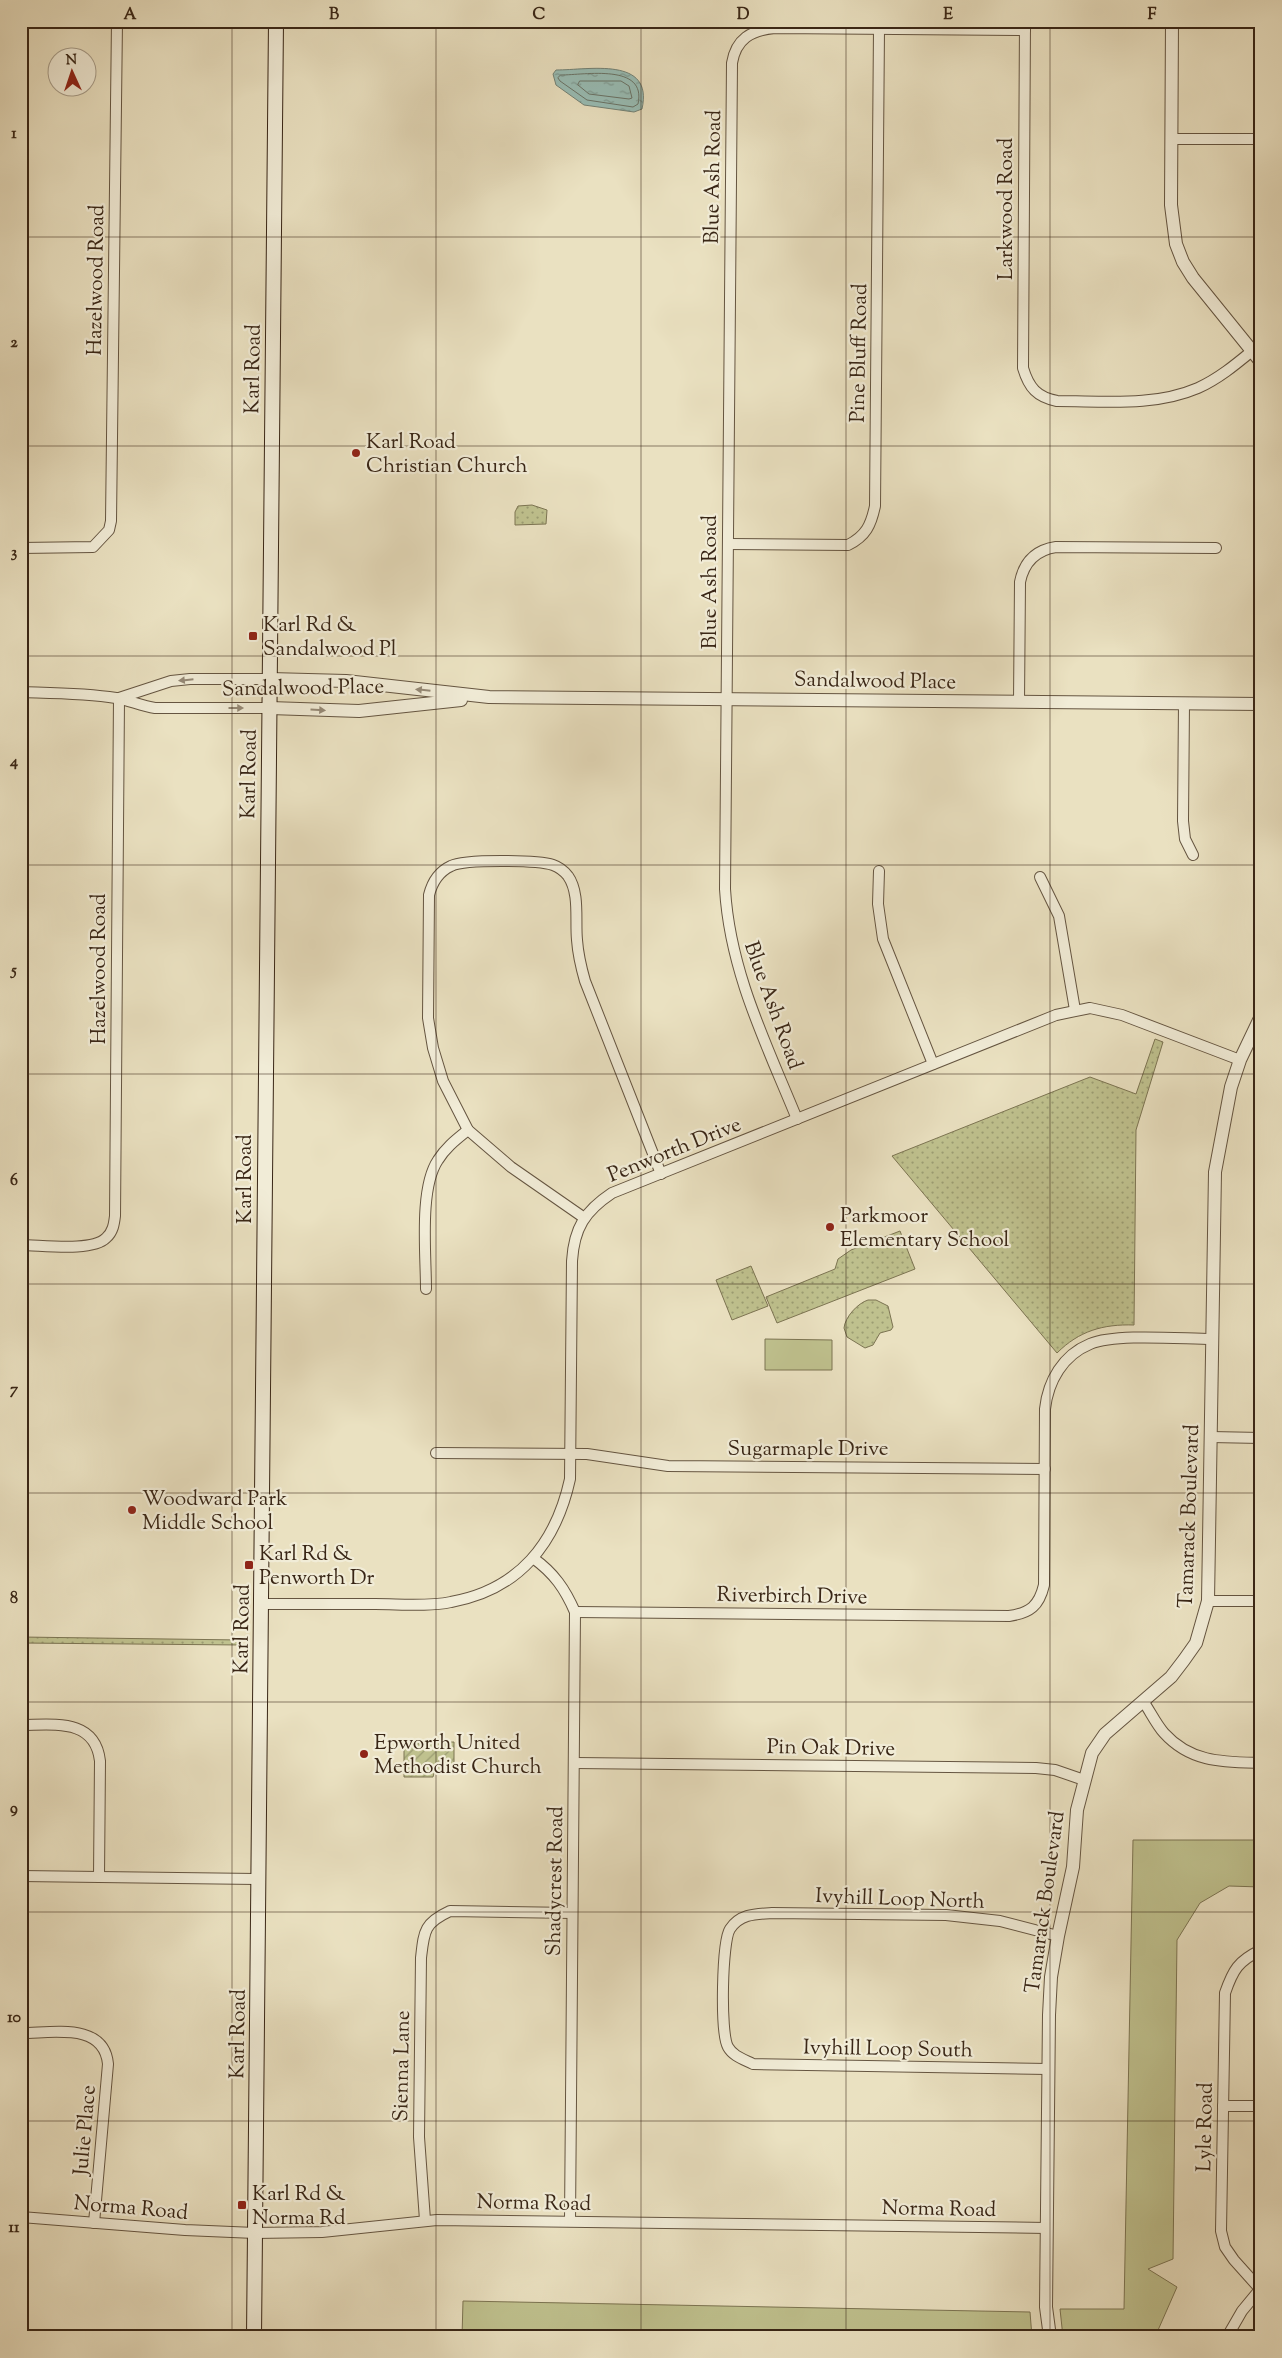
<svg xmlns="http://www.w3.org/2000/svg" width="1282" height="2358" font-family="'Sorts Mill Goudy',serif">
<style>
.grass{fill:#bfc18e;stroke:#7c7452}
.park{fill:url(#park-dots);stroke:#7c7452}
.garden{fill:url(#garden-furrows);stroke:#7c7452}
.water{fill:url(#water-ripples);stroke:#728175}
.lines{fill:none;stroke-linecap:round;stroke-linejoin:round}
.shore{stroke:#687266;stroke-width:1}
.minor-casing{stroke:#655541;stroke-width:12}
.tertiary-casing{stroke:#655541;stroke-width:14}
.secondary-casing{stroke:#392616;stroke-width:16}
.minor{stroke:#f1ecd7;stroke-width:10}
.tertiary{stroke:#f1ecd7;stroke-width:12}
.secondary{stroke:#f1ecd7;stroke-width:14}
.oneway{fill:#958976}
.grid{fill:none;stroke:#392616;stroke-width:1;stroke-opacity:0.55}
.poi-dot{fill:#8f2418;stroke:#f1ecd7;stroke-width:2}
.labels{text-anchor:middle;stroke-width:4.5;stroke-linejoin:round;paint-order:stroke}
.street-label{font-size:21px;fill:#392616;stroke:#f1ecd7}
.poi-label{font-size:21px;fill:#392616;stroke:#f1ecd7;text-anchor:start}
.neatline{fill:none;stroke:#392616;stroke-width:2}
.grid-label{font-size:16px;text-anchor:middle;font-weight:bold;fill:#392616}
</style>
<defs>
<pattern id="park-dots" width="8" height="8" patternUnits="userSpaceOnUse" patternTransform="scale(1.25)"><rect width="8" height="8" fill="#bfc18e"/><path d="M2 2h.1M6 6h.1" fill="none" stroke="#9c9d73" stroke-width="1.8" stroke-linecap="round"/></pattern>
<pattern id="garden-furrows" width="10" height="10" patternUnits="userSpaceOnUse" patternTransform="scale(1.25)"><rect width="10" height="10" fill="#bfc18e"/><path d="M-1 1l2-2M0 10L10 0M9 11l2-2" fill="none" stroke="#9c9d73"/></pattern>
<pattern id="water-ripples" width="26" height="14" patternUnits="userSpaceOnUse" patternTransform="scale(1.25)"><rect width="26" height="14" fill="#98bdb5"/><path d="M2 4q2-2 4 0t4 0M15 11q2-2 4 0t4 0" fill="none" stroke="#7d9992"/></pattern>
</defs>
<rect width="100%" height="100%" fill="#eae1c1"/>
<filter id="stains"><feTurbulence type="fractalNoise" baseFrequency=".004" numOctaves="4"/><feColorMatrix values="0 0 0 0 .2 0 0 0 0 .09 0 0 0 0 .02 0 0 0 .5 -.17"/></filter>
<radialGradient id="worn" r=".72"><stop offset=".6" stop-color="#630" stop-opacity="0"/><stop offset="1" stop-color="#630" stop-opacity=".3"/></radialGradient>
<g class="grass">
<path d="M765,1339L832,1340V1370H765Z"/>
<path d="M1133,1840H1261V1887L1229,1886L1200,1903L1177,1940L1173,2259L1148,2269L1177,2287L1155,2337H1063L1060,2309H1124Z"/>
<path d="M463,2301L1030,2312L1032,2337H462Z"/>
</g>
<g class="park">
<path d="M532,505L547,510L546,524L515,525V512L518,506Z"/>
<path d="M1155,1039L1163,1042L1136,1130L1134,1325C1103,1324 1079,1331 1057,1353L892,1156L1090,1077L1136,1094Z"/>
<path d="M900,1231L915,1269L777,1323L766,1297L835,1269L838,1259L851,1250Z"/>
<path d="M751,1266L768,1306L732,1320L716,1280Z"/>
<path d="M868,1300H876L888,1306L893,1327L891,1330L880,1333L873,1345L865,1348L847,1337L844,1328C845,1317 858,1303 868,1300Z"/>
<path d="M21,1637L241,1640V1645L21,1643Z"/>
</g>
<path class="garden" d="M454,1742V1773H434L433,1777H404V1743Z"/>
<path class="water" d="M556,70C589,70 654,56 642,109L634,112L584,105L556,85L553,74Z"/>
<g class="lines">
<g class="shore">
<path d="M561,75C585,75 647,63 638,104L633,107L587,100L560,81L558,78Z"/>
<path d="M580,81H621L629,86L632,98L629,99L589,94L578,85Z"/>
</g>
<defs>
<g id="minor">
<path d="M1025,21L1023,368C1029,388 1037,397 1057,401C1104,401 1154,407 1198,388C1218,379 1235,365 1252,351"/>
<path d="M1171,139H1261"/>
<path d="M728,544L848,545C866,536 871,525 875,506L879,29"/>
<path d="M21,548L93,547L109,530L111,521L117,21"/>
<path d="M21,692C53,693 85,693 116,698C129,700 141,706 155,708H270"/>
<path d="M119,698L171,681L190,679H270"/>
<path d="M1019,701L1020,582C1024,562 1036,550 1056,547L1216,548"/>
<path d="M1184,703L1183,821L1185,839L1193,855"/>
<path d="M879,871L878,904L883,939L933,1064"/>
<path d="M1040,877L1059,916L1075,1010"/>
<path d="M797,1119C766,1043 730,972 725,889L732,63C736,39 751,30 775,28L1025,30"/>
<path d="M583,1217L511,1167L468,1130L443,1081L433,1048L428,1018L429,895C432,883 438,872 451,866C464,859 538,860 553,865C559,867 564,871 568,876C580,893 575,920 577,940C578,954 581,967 585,981L661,1174"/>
<path d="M21,1245C42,1245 92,1252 106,1238C113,1232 114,1224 115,1216L119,698"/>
<path d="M426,1289C426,1254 419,1188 438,1160C446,1147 457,1139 468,1130"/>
<path d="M1211,1437L1261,1438"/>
<path d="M436,1453L587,1454L668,1466L1045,1469"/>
<path d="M533,1558C554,1573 565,1589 575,1612L570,2221"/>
<path d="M1208,1601H1261"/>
<path d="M261,1604C299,1604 337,1604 375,1604C400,1604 427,1607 451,1602C519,1590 556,1543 570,1479L572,1261C574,1228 585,1211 612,1193L1056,1015L1090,1008L1122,1015L1240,1060"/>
<path d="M575,1612L1009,1616C1030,1613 1039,1606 1044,1585L1045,1409C1048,1381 1063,1355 1090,1344C1116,1333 1182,1339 1212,1339"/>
<path d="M1143,1701C1150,1711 1156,1724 1164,1733C1191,1763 1224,1762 1261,1763"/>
<path d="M21,1725C54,1725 95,1718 100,1761L99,1877"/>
<path d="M575,1763L1036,1768L1055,1770L1084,1780"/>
<path d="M21,1876L259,1879"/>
<path d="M21,2033C53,2033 104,2022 108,2064L94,2223"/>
<path d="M1048,2069L753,2064C743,2059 733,2056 728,2047C720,2033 722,1941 730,1929C740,1914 755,1914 772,1913L946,1915L1000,1921L1058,1936"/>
<path d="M1223,2106H1261"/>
<path d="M21,2217L185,2230L255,2233L322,2232L437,2220L1047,2228"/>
<path d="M425,2220L419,2137L421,1958C424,1931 424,1923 450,1911L572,1913"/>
<path d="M1260,2289L1234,2260L1225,2247L1221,2231L1225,1993C1233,1970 1238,1961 1261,1950"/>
<path d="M1227,2337L1242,2311L1261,2288"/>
</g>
<g id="tertiary">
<path d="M1172,21L1171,205L1176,244L1183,262L1193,278L1261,362"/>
<path d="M270,679L346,681L489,697L1261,704"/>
<path d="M270,708L359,711L461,700"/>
<path d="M1050,2337L1046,2307L1049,2015L1051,1977L1058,1936L1073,1867L1077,1810L1092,1753L1105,1734L1171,1677L1184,1660L1196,1643L1208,1601L1215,1172L1231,1087L1240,1060L1261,1016"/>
</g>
<path id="secondary" d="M254,2337L276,21"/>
</defs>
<use href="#minor" class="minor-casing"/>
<use href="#tertiary" class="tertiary-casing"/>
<use href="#secondary" class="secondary-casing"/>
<use href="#minor" class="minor"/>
<use href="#tertiary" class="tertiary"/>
<use href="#secondary" class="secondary"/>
</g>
<defs><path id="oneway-solid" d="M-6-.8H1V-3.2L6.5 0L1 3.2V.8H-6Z" transform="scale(1.25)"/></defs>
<g class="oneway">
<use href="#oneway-solid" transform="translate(186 680) rotate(174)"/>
<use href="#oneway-solid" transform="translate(423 690) rotate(-174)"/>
<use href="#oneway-solid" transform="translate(236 708)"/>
<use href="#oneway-solid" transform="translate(318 710) rotate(3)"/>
</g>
<path class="grid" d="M232,21V2337M436,21V2337M641,21V2337M846,21V2337M1050,21V2337M21,237H1261M21,446H1261M21,656H1261M21,865H1261M21,1074H1261M21,1284H1261M21,1493H1261M21,1702H1261M21,1912H1261M21,2121H1261"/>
<g class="poi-dot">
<circle cx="356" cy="453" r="5"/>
<rect x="248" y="631" width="10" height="10" rx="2.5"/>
<circle cx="830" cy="1227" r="5"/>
<circle cx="132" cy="1510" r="5"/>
<rect x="244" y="1560" width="10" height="10" rx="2.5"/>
<circle cx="364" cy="1754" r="5"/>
<rect x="237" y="2200" width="10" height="10" rx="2.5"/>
</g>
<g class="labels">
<g class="street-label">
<text transform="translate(712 177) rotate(-89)" y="7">Blue Ash Road</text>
<text transform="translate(1005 209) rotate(-90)" y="7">Larkwood Road</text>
<text transform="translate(95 280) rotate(-89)" y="7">Hazelwood Road</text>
<text transform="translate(858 353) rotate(-89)" y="7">Pine Bluff Road</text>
<text transform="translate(252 369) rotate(-89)" y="7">Karl Road</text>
<text transform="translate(709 582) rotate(-90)" y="7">Blue Ash Road</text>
<text transform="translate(875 680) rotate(1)" y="7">Sandalwood Place</text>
<text transform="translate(303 687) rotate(-1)" y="7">Sandalwood Place</text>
<text transform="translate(248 774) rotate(-89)" y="7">Karl Road</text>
<text transform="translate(98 969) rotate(-90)" y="7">Hazelwood Road</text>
<text transform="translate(774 1005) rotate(70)" y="7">Blue Ash Road</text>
<text transform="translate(674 1149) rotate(-22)" y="7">Penworth Drive</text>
<text transform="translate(244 1179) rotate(-90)" y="7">Karl Road</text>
<text x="808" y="1455">Sugarmaple Drive</text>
<text transform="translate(1188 1516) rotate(-88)" y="7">Tamarack Boulevard</text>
<text transform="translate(792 1595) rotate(1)" y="7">Riverbirch Drive</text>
<text transform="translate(241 1629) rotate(-89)" y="7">Karl Road</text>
<text transform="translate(831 1747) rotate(1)" y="7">Pin Oak Drive</text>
<text transform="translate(554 1881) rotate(-89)" y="7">Shadycrest Road</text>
<text transform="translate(900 1898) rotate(2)" y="7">Ivyhill Loop North</text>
<text transform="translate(1044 1902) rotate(-82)" y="7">Tamarack Boulevard</text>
<text transform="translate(237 2034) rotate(-89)" y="7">Karl Road</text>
<text transform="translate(888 2048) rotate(1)" y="7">Ivyhill Loop South</text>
<text transform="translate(401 2066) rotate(-89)" y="7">Sienna Lane</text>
<text transform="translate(1204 2127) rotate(-89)" y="7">Lyle Road</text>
<text transform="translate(84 2130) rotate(-85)" y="7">Julie Place</text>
<text transform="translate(534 2202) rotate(1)" y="7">Norma Road</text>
<text transform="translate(131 2207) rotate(5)" y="7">Norma Road</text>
<text transform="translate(939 2208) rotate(1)" y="7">Norma Road</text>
</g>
<g class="poi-label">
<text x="366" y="448">Karl Road<tspan x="366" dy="24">Christian Church</tspan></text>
<text x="263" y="631">Karl Rd &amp;<tspan x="263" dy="24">Sandalwood Pl</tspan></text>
<text x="840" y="1222">Parkmoor<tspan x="840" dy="24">Elementary School</tspan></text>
<text x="142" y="1505">Woodward Park<tspan x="142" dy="24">Middle School</tspan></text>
<text x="259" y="1560">Karl Rd &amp;<tspan x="259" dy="24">Penworth Dr</tspan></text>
<text x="374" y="1749">Epworth United<tspan x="374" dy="24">Methodist Church</tspan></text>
<text x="252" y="2200">Karl Rd &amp;<tspan x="252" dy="24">Norma Rd</tspan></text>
</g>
</g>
<rect width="1282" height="2358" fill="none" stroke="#eae1c1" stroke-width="55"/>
<g transform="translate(72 72) rotate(357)"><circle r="24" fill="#f1ecd7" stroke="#a79d8a"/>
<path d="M0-4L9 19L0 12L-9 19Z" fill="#8f2418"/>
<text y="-8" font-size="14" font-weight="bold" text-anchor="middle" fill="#392616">N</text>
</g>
<rect x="28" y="28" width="1226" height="2302" class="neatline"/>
<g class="grid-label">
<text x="130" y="19">A</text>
<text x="334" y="19">B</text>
<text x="539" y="19">C</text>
<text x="743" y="19">D</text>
<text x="948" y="19">E</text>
<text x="1152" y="19">F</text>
<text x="14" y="138">1</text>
<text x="14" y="347">2</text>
<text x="14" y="557">3</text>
<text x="14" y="766">4</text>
<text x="14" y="975">5</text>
<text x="14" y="1185">6</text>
<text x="14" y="1394">7</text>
<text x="14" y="1603">8</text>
<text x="14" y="1813">9</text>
<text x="14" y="2022">10</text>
<text x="14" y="2232">11</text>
</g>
<rect width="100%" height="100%" filter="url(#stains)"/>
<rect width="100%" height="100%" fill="url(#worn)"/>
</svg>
